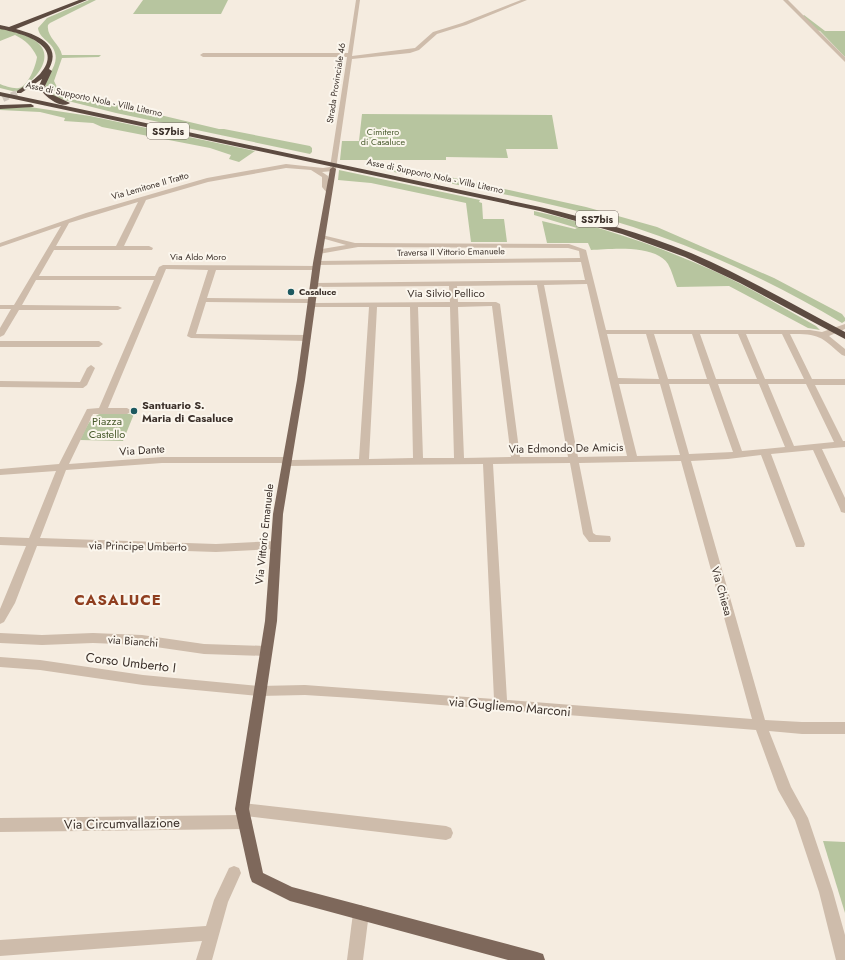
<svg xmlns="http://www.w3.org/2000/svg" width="845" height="960" font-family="Jost,sans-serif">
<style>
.green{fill:#b7c59f}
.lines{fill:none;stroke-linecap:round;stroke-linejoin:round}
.highway-tunnel{stroke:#d0c6bc;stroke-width:6;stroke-dasharray:6 3;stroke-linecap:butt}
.minor{fill:#cebcab;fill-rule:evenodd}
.major{fill:#7e685b;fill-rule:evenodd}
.highway{fill:#5d4b41;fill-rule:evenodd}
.poi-dot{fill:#1d5960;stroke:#fbf6ed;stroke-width:1.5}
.labels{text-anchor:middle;stroke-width:4;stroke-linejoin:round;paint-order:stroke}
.far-street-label{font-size:9px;fill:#3b302a;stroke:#fbf6ed}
.far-park-label{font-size:9px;fill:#485b2d;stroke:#fbf6ed}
.far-poi-label{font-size:9px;font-weight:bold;fill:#3b302a;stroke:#fbf6ed;text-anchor:start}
.shield{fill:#fbf6ed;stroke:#756b64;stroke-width:1}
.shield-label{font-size:10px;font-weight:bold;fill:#3b302a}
.street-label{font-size:11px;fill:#3b302a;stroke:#fbf6ed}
.poi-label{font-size:11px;font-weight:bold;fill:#3b302a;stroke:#fbf6ed;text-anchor:start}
.park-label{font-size:11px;fill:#485b2d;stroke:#fbf6ed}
.near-street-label{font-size:13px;fill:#3b302a;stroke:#fbf6ed}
.district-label{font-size:15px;font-weight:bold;letter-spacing:1px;fill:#8f3e1f;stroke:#fbf6ed}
</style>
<rect width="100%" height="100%" fill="#f5ece0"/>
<g class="green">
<path d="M89,0H96L50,23L48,25C46,37 60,44 62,55H101L99,57L62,58L54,81L57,87L76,95L219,129H224L310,146L312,148V152L310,154L116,113L64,100L55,97L45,88C46,75 59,65 55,53C53,42 39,39 38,28L47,18Z"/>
<path d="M143,0H228L221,14H133Z"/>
<path d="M804,15L825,31H845V57L820,31L816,30L803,16Z"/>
<path d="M0,28C8,30 17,32 24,35C62,49 40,78 16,92L0,88V84C5,86 13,89 19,88C28,86 36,66 37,57C32,46 25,40 15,35L0,41Z"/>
<path d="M30,107L90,116L255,151L239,162L229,159L231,155L210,148L102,127L93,123L64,121L65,118L40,112L0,110V108Z"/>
<path d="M362,114L552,115L558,149H506L508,158L446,157V160H340L342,141H359Z"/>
<path d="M403,169L436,174L586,207L657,227L774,278L842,314L845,318V321L842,323C769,279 689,243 607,219C536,199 462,186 389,171Z"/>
<path d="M339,170L480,200L479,202L482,203L483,219H504L507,242H471L466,203L371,183L338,180Z"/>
<path d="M534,211C596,225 656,245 714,271C749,287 782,307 816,326L820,330L808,328L729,286L677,287C674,280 672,271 668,264C655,244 611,249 591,250L588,243H547L542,221L575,229L577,228L534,215Z"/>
<path d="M103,413L134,414L123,441L80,440C86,429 89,416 103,413Z"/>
<path d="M823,841L845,842V913Z"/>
</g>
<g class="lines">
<path class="highway-tunnel" d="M3,99L19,92"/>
<g class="minor">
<path d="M356,0H360L352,56L415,48L433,32L462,23L521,0H527L466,25L437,34L419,50L410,53L352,59L336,169L333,171L322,172L328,176V187L332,192L331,193H327L322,187V177L311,170L286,168L208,182L146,200L124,246H149L153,248L152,250H54L39,276H155L159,267L163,265L317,266H320V270H216L207,298L312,299H315V303L450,302L449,286L314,287L310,285L314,283L585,280L581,262L317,265L313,263L317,261L580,258L579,251L568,248L358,247L319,254H316V250L346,245L318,237L322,235L355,243L569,244L586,250L606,330H810L822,332L845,324V329L829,336L845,349V356L842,355C820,336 820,334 790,334L812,379H845V385H815L843,441H845V447L822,449L845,498V513L841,512L840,509L813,450L771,454L805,544L804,547H796L795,544L761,455L728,459L691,461L765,720L802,722H845V734H802L769,731L791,787L808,818L833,892L845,935V960H836L819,892L795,820L778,790L756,730L353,698L305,695L259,696L143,685L40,670L0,667V657L40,660L143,675L259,686L305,685L494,699L483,464L286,466L281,463H162L66,470L40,538L216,544L276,541L280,542L281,545L280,548L276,549L216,552L37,546L15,603L4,622L0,624V609L26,546L0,545V537L29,538L56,471L0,475V469L59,464L87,409L99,408L154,280H36L22,305L118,306L122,308L118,310H19L4,335L0,337V328L11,309H0V305H14L61,226L0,247V243L86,213L207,178L286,164L323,168L330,167L347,57H203L200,55L203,53H348ZM138,202L116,246H56L69,223ZM166,269L208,270L187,336L191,338L307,341L311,338L307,335L196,334L206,302L308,303V307H369L359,459L291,460L286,457H162L69,464L93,414H127L132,411L127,408H108ZM587,284L627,456L578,457L544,285ZM537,285L568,457H520L500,304L496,302H458L457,286ZM492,306L511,457L464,458L458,307ZM377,307H410L413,458L369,459ZM418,307H450L454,458H423ZM607,334H646L659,379L618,378ZM654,334H692L707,379H668ZM700,334H738L757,379H716ZM746,334H782L804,379H765ZM619,384H660L680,455L637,456ZM669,384H709L733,452L689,454ZM718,384H759L785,447L742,451ZM768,384H806L834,442L794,446ZM681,461L752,719L507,700L493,464L570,463L583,534L589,542H610L611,539L610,536L596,535L593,533L579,463Z"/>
<path d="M783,0H788L845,57V62Z"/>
<path d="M0,341H99L103,344L99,347H0Z"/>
<path d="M91,365L95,368L87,385L83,388L0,387V381L80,382L87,368Z"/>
<path d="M0,633L42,635L93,633L142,635L204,644L266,646L270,648L272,651L270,654L266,656L204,654L142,645L93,643L42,645L0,643Z"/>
<path d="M242,803L446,826L451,828L453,833L451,838L446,840L246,816L250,817L252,822L250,827L245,829L0,832V818L243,815L237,814L235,809L237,804Z"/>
<path d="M234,866L239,868L241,873L228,902L212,960H196L202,941L0,956V940L206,926L214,900L229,868Z"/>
<path d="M361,905L366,908L369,913L363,960H347L353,913L356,908Z"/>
</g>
<path class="major" d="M333,167L336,169L321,263L305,380L283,514L277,621L249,809L263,873L292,887L537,952L543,954L545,960H508L290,901L252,882L250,877L235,809L265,621L273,514L297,380L313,263L330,169Z"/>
<g class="highway">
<path d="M79,0H87L16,29C35,34 63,44 49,69L52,71L45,86L51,94L70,103C61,110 42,95 39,86L42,79L21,93H17V91C24,86 33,81 40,74C66,45 21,33 0,29V25L9,27Z"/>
<path d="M0,92L540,207C591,219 642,233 691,253C744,276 794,305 845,332V339L740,283L685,257L622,234L540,211L0,96Z"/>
<path d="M31,104L34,106L33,107L0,109V105Z"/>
</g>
</g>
<g class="poi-dot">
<circle cx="291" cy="292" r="4"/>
<circle cx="134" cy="411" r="4"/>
</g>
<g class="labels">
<g class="far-street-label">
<text transform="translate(336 83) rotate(-81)" y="3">Strada Provinciale 46</text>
<text transform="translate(94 99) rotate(12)" y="3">Asse di Supporto Nola - Villa Literno</text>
<text transform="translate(435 176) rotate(12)" y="3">Asse di Supporto Nola - Villa Literno</text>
<text transform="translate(150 186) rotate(-16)" y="3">Via Lemitone II Tratto</text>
<text transform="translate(451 252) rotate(-1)" y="3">Traversa II Vittorio Emanuele</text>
<text x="198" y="260">Via Aldo Moro</text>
</g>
<g class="far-park-label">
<text x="383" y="135">Cimitero<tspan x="383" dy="10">di Casaluce</tspan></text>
</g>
<g class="far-poi-label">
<text x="299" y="295">Casaluce</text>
</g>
<g class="shield">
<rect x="147" y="123" width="42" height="16" rx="3"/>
<rect x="576" y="211" width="42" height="16" rx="3"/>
</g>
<g class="shield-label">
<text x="168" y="135">SS7bis</text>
<text x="597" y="223">SS7bis</text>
</g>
<g class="street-label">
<text x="446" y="297">Via Silvio Pellico</text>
<text transform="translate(566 448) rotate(-1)" y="4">Via Edmondo De Amicis</text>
<text transform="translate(142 450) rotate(-4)" y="4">Via Dante</text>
<text transform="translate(264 534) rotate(-84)" y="4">Via Vittorio Emanuele</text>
<text transform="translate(138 546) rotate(1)" y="4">via Principe Umberto</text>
<text transform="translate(722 591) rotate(74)" y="4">Via Chiesa</text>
<text transform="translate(133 641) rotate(4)" y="4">via Bianchi</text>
</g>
<g class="poi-label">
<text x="142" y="409">Santuario S.<tspan x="142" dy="13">Maria di Casaluce</tspan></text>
</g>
<g class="park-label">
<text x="107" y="425">Piazza<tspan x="107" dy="13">Castello</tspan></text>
</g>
<g class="near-street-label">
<text transform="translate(131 662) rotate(7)" y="5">Corso Umberto I</text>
<text transform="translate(510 706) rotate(5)" y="5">via Gugliemo Marconi</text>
<text transform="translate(122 823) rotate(-1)" y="5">Via Circumvallazione</text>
</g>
<g class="district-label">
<text x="118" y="605">CASALUCE</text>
</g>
</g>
</svg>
